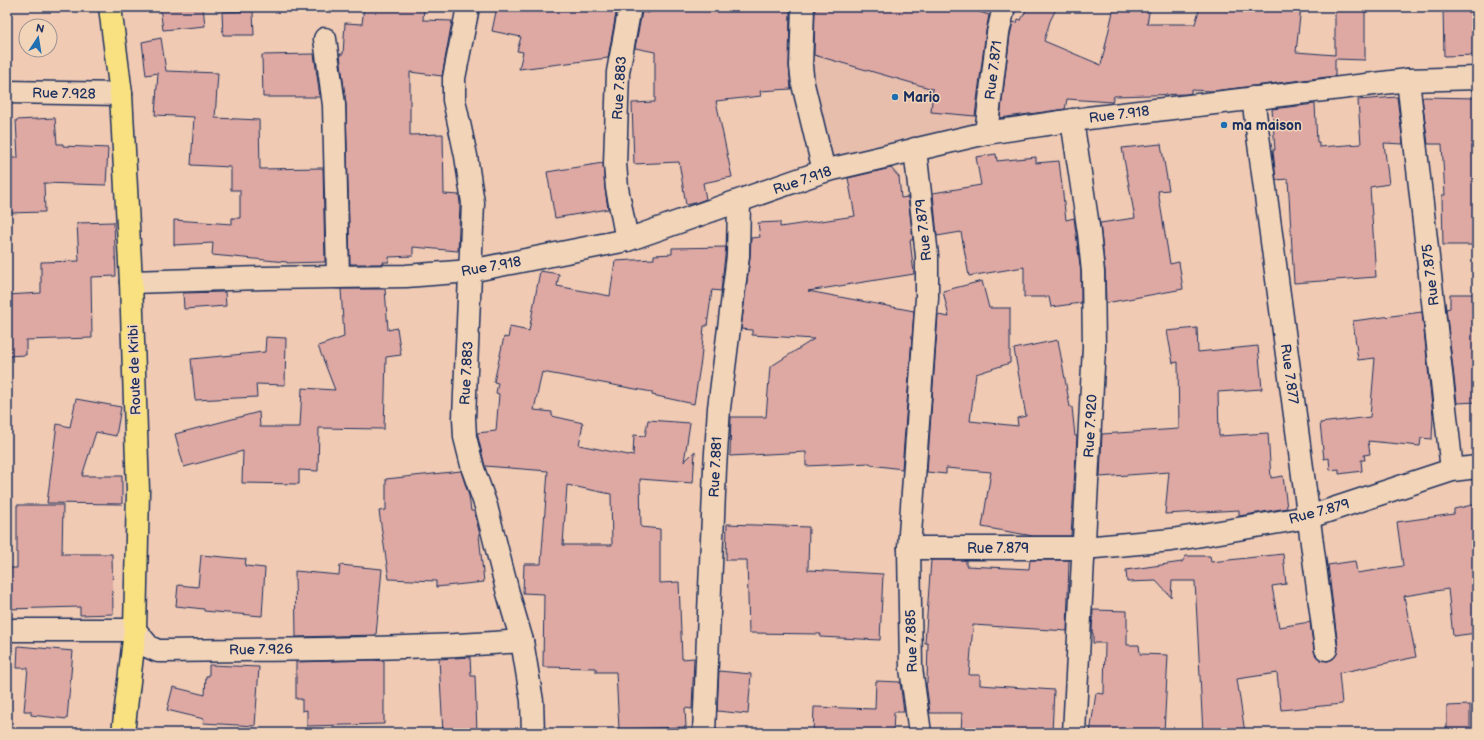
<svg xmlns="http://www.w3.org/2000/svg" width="1484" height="740" font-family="'Balsamiq Sans',sans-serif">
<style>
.built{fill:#e7bdac}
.building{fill:#dfa9a3;stroke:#1b2f5e;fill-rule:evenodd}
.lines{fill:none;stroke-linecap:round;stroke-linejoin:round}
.minor-casing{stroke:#1b2f5e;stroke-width:25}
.major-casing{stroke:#1b2f5e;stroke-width:25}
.minor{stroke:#f2d4b8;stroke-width:22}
.major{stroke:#f9e181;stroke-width:22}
.poi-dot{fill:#1f6fb2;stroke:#f2d4b8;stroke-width:1.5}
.labels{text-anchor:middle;stroke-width:3;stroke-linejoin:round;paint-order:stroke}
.street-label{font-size:14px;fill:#1b2f5e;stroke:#f2d4b8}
.poi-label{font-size:14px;font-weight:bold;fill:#1b2f5e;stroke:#f2d4b8;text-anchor:start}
</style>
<rect width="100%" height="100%" fill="#f0cab3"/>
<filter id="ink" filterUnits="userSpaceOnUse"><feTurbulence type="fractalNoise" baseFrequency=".025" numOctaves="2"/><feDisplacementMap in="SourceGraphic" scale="8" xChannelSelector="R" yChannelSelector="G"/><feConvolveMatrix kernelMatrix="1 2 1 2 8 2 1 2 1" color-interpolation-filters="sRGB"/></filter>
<g filter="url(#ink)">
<path class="built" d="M808,7H978L993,11L979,70L974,125L833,160L804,67Z"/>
<g class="building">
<path d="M160,7H203L205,26L163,30Z"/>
<path d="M364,7H424L423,20L452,21L442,76L410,72V135L443,134L444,194L459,195L460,204L458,251L413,247V256L389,257V262H383L384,264H350L346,105L340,54H343L345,23L362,24Z"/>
<path d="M497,7L617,8L608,58L519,69L523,52L517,51L521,37L492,31Z"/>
<path d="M650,7H790L789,66L791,89L760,91L761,96L716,101L732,177L703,183L706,199L695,203L686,205L679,162L634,164L632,103L655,102V52L635,48L642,12L649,13Z"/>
<path d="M815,7H964L989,15L986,31L975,116L931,112L933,89L814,55Z"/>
<path d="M1028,7H1057L1050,21L1044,41L1101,65L1114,7H1150L1147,24H1195L1200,7H1301L1296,52L1335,55V8L1365,7V60L1335,59V76L1213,91L1191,90V93L1187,94L1114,96L1112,102L1067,99L1065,109L1000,118L1010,35L1013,22L1017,23L1018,19L1021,20Z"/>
<path d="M1443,7H1477V55L1444,56Z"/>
<path d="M253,11L254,35H223L222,12Z"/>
<path d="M161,38L166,71L218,73L215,118L259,120L260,169L323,168L325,262L287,263V262L212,255L213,243L174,245V220L232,224V218H240V190H231V167L191,165L194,117L155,115L158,73L146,75L142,42Z"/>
<path d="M314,54L320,97H263L262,55Z"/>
<path d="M1397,97L1403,144L1384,143L1389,184L1370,187L1376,277L1294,283L1288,179L1276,180L1273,150H1275L1272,109L1315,104L1317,142H1319V147L1361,144L1358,100Z"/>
<path d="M1422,97L1477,98V245H1443L1442,195H1445L1442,144H1428Z"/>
<path d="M55,118L57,144H63V146L108,148L106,185L44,183L45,212L7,213V190H10L8,158H18L16,120Z"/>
<path d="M1161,144L1169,190L1158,191L1170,264L1179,262L1183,289L1106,303L1105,271L1100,223L1135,218L1122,148Z"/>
<path d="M996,154L997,161L1036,157V163L1059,161L1066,220L1074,218L1081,273V303L1051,307L1049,297H1024V267L969,276L961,232L937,236L933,193L981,185L976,157Z"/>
<path d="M603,163L605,189L608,209L555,218L547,172Z"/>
<path d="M891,168L899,177L901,198L908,197L913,240H910L914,274L808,291L914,311L902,469L871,465L870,463L806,466V452L730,456L731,417H766L770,367L814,339L752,335V330L741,329L750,257L751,238L760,237L758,223L780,222V227L855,216L848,178Z"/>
<path d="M114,222L116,276L91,277L92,338L26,340V355L7,356V295L41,293V262L79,261L77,223Z"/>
<path d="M726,247L721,291L712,290L707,326H704L701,360L694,404L652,395V392L542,372L534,410L552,412V416L583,423L579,445L633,456L634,435L645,436L648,420L690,423L684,462L695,451L693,483L640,479L641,527L660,529V583L679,582L682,659L694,658L692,709L685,708L686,727L619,729L616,672H596V668L543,667L544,594L523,593L524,564H541L548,471L485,466L477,433L496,431L499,394L496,393L498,383L494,382L504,337L508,338L510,327L529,331L540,271L559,274L557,286L610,296L615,261L654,259V255L672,254V248ZM567,485L611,494L612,545H563Z"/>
<path d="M982,281L989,308H1010V363L976,374L970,421L1018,426L1017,418L1026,416L1014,349L1058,340L1070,407H1072L1075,436H1077L1071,536H1033L982,527L991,472L946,468V474L927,472L938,315L949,317L943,291Z"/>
<path d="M341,289H385L388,330L397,328L401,355L386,357L384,429L319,428L318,471L299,470V484L242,483L243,451L184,467L175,434L259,412L260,427H300L302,388L335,390L318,346L344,337Z"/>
<path d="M225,292L226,306L184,309L183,293Z"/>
<path d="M1450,294H1477V402L1457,403L1446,309L1450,308Z"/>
<path d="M1422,312L1433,416L1432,439L1421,438L1420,446L1368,441L1370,454L1364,455L1365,460H1361L1362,471L1339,474V469L1330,470L1329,458L1324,459L1320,423L1370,417L1375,358L1358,360L1353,321Z"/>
<path d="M1197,328L1198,352L1258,346L1262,389L1218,392L1219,436L1268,433L1271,478L1283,476L1287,508L1239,516V510L1165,514L1169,472L1100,477L1102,434L1179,429L1178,362L1173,363L1167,331Z"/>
<path d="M266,337L286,338L285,385L256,384L257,397L195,400L191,359L265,352Z"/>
<path d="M76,399L121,407L116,436L96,432L82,476H122V504L47,503L57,424L70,427Z"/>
<path d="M461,471L469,496L471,511H474L480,535H479L484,582L436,587V581L389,579L379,511L386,510V479Z"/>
<path d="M1477,504V633L1453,636L1448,589L1404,596L1416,657L1339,673L1342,704L1281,710L1277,673L1237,679L1245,733H1203L1195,581H1172L1171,597L1156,581L1127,582L1126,570L1182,562L1186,556H1210L1211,562L1283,554L1286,584L1272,586L1279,627L1310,622L1314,651L1316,656L1321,660L1328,661L1333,659L1337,654L1338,647L1328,565L1355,561L1357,573L1403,566L1397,522L1454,514V509Z"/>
<path d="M17,505H63L62,554H112L113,614L80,615V607L7,609V568H17Z"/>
<path d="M727,524L809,527L808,570L883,574L880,640L820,637L821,634L749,633L747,560H726Z"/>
<path d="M201,555L246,559L245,566L265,568L262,616L204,611V609L176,606L178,585L198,587Z"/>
<path d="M931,560H966V566L1029,569L1030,560H1069L1067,631L973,625L969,675H980V685L1054,690L1052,733H961L962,713H930L926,683H927L928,643H925Z"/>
<path d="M340,565L382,569L376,635L296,637L295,571L339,575Z"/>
<path d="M1093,610L1127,611V645H1139L1140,654L1168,655L1164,733H1090L1096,693L1104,694L1105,643H1093V633H1092Z"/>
<path d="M18,646L73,651L67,719L31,715V711H24L28,668H17Z"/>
<path d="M470,657L471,676H475L477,733H443L439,659Z"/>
<path d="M373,660L384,661V724L307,726V710L302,711V699H296V662Z"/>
<path d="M209,665L259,667L255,726L203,723L204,719L167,710L173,687L205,695L206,676H209Z"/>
<path d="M719,671L751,674L748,714L717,711Z"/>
<path d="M876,681L900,682L904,712H894L893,733H813L814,707L875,709Z"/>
<path d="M1470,705V733H1447V706Z"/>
</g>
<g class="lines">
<defs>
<g id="minor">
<path d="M468,7L454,78V100L466,156L473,203L464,418L465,437L473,469L486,506L508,593L522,641L532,701L533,733"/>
<path d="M803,7L801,66L803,84L824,171"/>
<path d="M325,39L334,105L338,277"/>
<path d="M1408,80L1452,470"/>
<path d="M7,92L121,94"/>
<path d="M1253,98L1326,649"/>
<path d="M1072,120L1089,233L1093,272L1094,347L1074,733"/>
<path d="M986,133L998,33L1004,7"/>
<path d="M915,149L927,256V298L909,548H1084L1172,540L1309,517L1452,470L1477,467"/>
<path d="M627,240L617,188L615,164L618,72L630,7"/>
<path d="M131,282L264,278L406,276L470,271L627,240L824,171L986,133L1088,118L1408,80L1477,78"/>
<path d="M909,548L911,668L920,733"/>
<path d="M7,630H135L149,647L158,651C279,649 401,650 522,641"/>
<path d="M704,733L715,468L719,408L738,256L739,202"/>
</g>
<path id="major" d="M110,7L121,94L131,282L138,491L135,630L123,733"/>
</defs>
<use href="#minor" class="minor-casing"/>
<use href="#major" class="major-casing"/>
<use href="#minor" class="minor"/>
<use href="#major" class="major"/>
</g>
</g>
<g class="poi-dot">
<circle cx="895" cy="97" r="4"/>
<circle cx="1224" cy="125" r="4"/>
</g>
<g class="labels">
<g class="street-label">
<text transform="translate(993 70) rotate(-83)" y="5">Rue 7.871</text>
<text transform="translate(619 88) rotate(-86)" y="5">Rue 7.883</text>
<text transform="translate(64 93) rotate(1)" y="5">Rue 7.928</text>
<text transform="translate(1119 114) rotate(-7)" y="5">Rue 7.918</text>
<text transform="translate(802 180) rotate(-19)" y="5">Rue 7.918</text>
<text transform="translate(923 230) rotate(-96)" y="5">Rue 7.879</text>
<text transform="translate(491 266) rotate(-10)" y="5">Rue 7.918</text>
<text transform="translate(1430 275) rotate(-97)" y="5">Rue 7.875</text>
<text transform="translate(134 370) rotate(-92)" y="5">Route de Kribi</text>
<text transform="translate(466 373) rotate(-87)" y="5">Rue 7.883</text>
<text transform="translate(1290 374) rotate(82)" y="5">Rue 7.877</text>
<text transform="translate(1090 426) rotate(-87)" y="5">Rue 7.920</text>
<text transform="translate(715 467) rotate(-87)" y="5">Rue 7.881</text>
<text transform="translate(1319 511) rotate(-15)" y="5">Rue 7.879</text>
<text x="998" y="553">Rue 7.879</text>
<text transform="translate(911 641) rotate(-92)" y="5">Rue 7.885</text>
<text transform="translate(261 649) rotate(-1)" y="5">Rue 7.926</text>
</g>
<g class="poi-label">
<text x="903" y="102">Mario</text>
<text x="1232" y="130">ma maison</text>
</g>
</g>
<rect width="1484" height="740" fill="none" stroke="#f2d4b8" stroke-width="24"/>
<rect x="12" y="12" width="1460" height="716" fill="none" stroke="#1b2f5e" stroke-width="1.5" filter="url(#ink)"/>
<g transform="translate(38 38) rotate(12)"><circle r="19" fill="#f2d4b8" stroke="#9c9294"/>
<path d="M0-3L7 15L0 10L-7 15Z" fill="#1f6fb2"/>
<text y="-6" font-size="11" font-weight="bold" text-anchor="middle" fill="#1b2f5e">N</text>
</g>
</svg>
